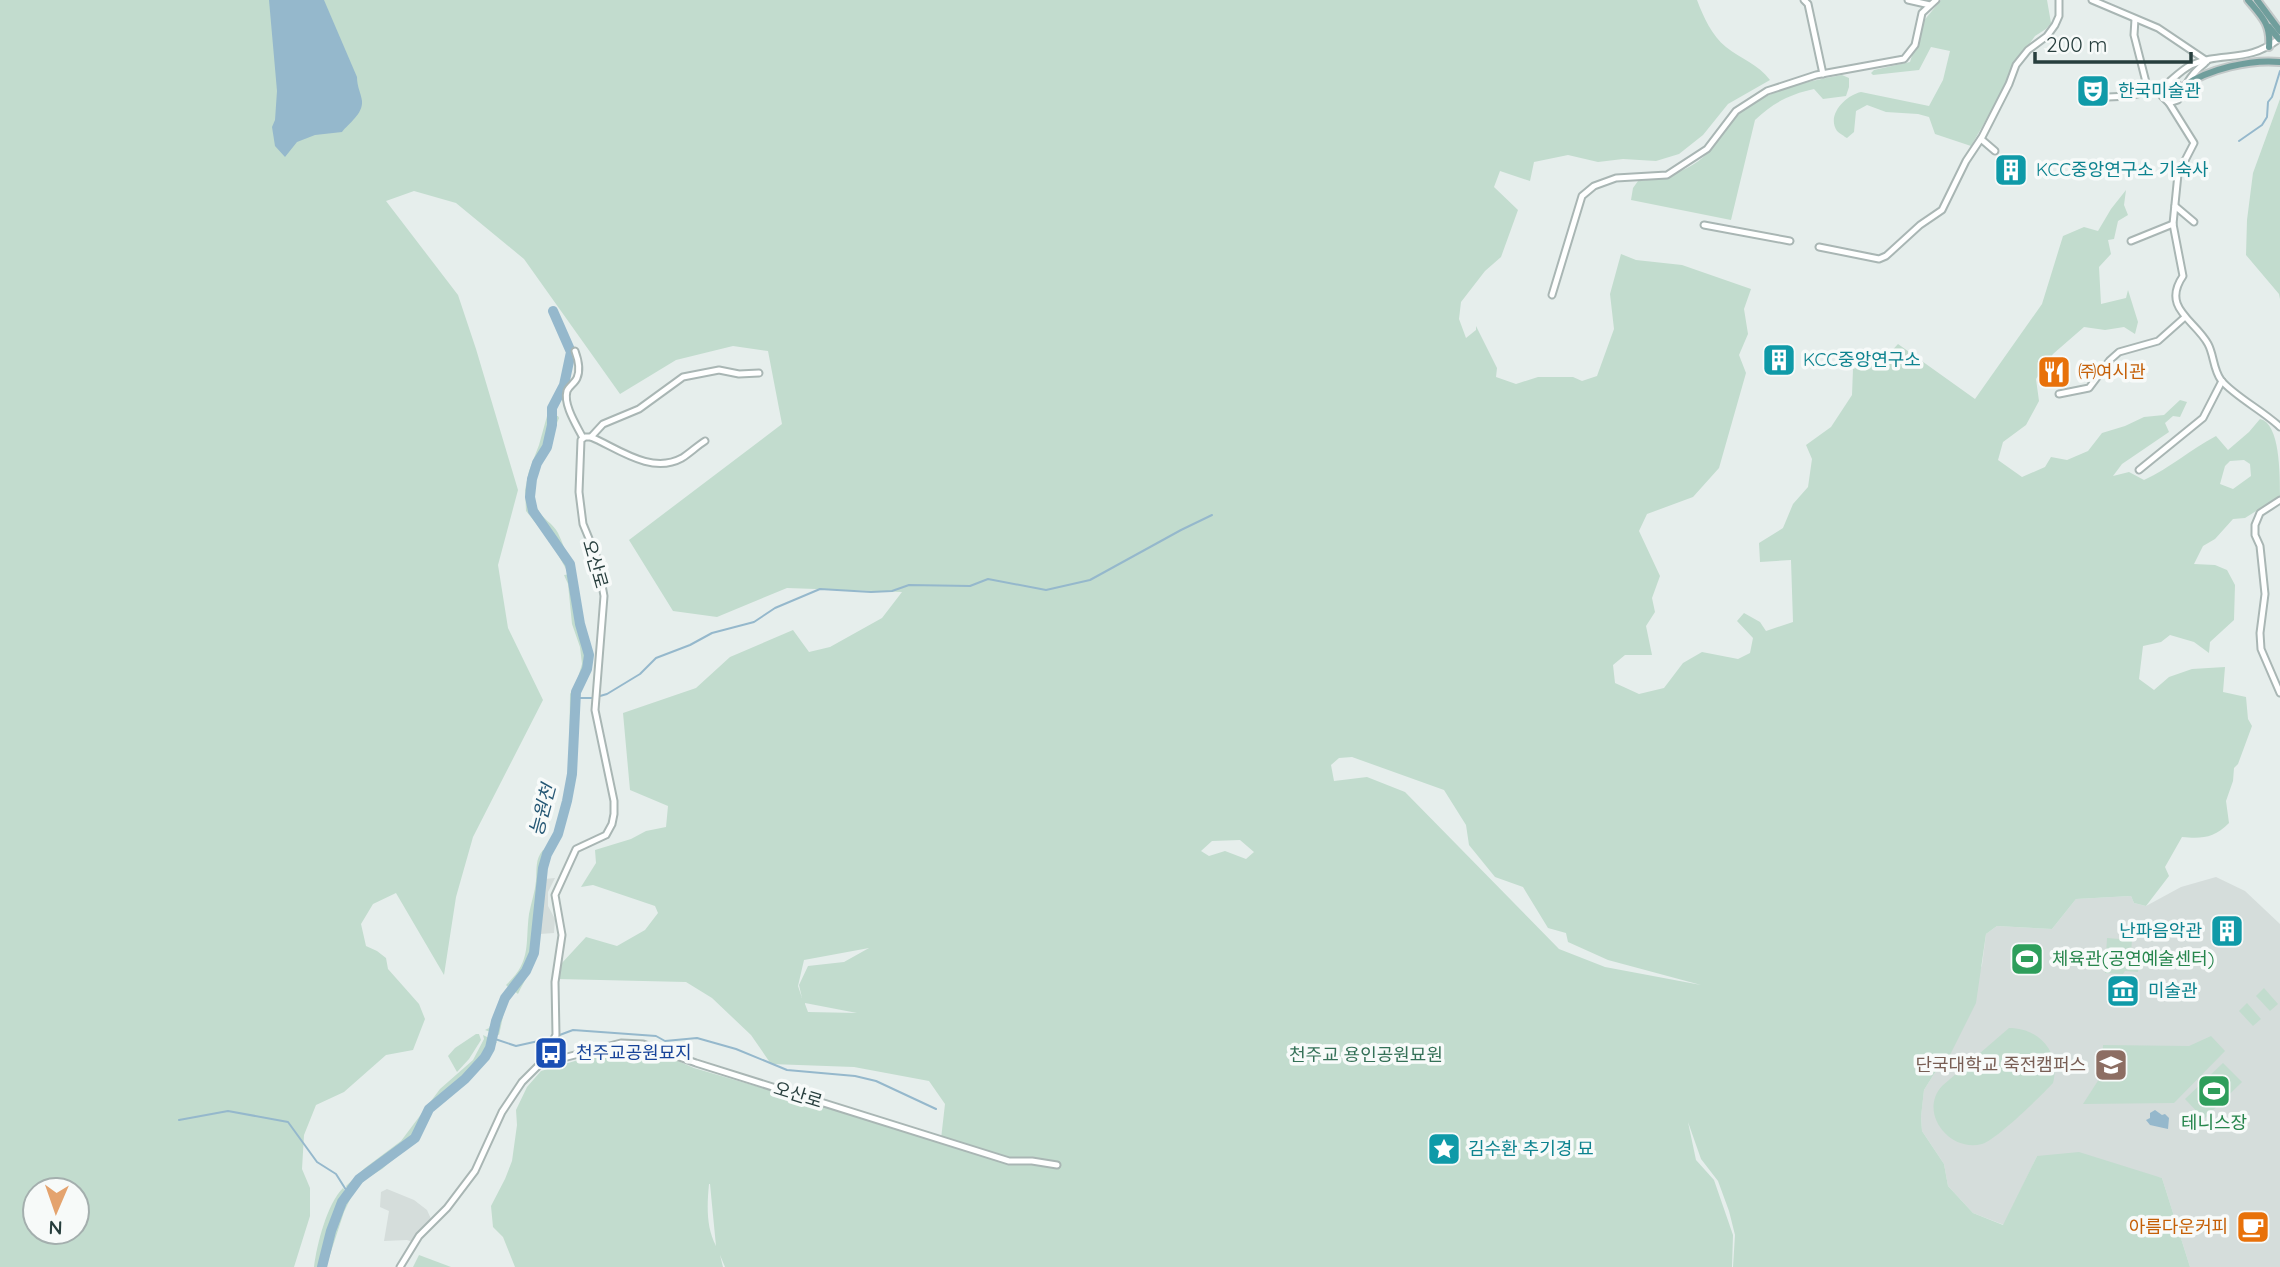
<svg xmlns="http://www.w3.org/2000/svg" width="2280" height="1267" font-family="Quicksand,'Noto Sans KR',sans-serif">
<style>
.built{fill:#d5dddb}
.green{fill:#c2dcce;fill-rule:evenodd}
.water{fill:#95b8cc}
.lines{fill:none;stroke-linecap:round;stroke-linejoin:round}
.stream{stroke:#95b8cc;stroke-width:2}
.river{stroke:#95b8cc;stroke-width:10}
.minor-casing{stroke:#a9b6b4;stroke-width:9}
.major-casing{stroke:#c3c9c9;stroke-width:10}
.minor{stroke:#fff;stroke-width:5}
.major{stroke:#709e9c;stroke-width:6}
.labels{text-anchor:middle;stroke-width:7;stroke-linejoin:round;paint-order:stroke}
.culture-label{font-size:18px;fill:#0d838f;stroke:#f7faf9;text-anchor:start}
.food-label{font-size:18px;fill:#c56008;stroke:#f7faf9;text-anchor:start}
.street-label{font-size:18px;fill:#273e3d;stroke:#f7faf9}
.leisure-label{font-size:18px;fill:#27864d;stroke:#f7faf9;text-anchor:start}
.transit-label{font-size:18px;fill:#164399;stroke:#f7faf9;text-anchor:start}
.park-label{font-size:18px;fill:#357158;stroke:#f7faf9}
.education-label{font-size:18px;fill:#785e54;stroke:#f7faf9;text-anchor:end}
.water-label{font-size:19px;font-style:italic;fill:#265875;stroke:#f7faf9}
</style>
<rect width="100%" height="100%" fill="#e6eeec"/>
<g class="built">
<path d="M2216,877L2245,891L2280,924V1267H2190L2162,1178L2037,1156L2004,1225L1973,1213L1948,1186L1944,1164L1922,1131L1921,1117L1924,1090L1934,1074L1949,1057L1982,965L1986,934L1997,926L2052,929L2076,899L2131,896L2134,903L2146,906L2181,887Z"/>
<path d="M555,878L548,892V906L555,919L554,933L540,934L544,879Z"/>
<path d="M387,1189L414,1200L427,1210L431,1219L413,1242L407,1240L384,1241L389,1211L380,1207L381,1192Z"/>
</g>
<g class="green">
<path d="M0,0H1697C1703,16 1712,36 1726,47C1741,59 1758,64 1770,80L1728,104L1703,135L1679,154L1656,161L1623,159L1598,162L1568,155L1534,162L1530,181L1500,171L1494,187L1518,210L1501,257L1485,271L1461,302L1459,319L1466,338L1476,330V326L1497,368L1496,377L1516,384L1538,377H1573L1582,381L1597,376L1614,329L1610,294L1621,254L1636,260L1682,265L1751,289L1744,309L1748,334L1739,355L1746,373L1719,468L1693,497L1647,514L1639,531L1660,576L1652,598L1655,612L1646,626L1652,655H1625L1613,665L1615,683L1639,694L1664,688L1683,663L1702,652L1738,659L1750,653L1753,638L1737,621L1744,613L1760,622L1766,631L1793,622L1791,560L1760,562L1759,543L1783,528L1793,504L1808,487L1812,459L1806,445L1831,427L1852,395L1853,369L1886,357L1898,344L1975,399L2042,304L2063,236L2084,227L2098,231L2111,209L2126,190L2124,205L2128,215L2118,221L2114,239L2108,240L2111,254L2099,267L2101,304L2126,298L2128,290L2138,322L2135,334L2124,327L2105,330L2084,327L2053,354L2036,379L2039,401L2026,425L2003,442L1998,460L2022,477L2045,467L2051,457L2067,460L2088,451L2102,433L2125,426L2144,417L2164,415L2180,400L2187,402L2180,417L2173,416L2165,423L2169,432L2122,464L2113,476L2129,472L2144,480C2170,468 2191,449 2216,436L2228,450L2249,432L2260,419C2280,423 2280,474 2280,496L2245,518L2233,519L2215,539L2203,546L2194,564L2215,565L2227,570L2235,585L2234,620L2210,642L2209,653L2194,642L2170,635L2161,642L2143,646L2139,679L2154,690L2169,677L2192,669L2225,667L2223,692L2246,697L2248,719L2252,726L2238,764L2234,768L2233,781L2226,801L2229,823C2214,838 2202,839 2182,837L2165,867L2169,876L2146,906L2134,903L2131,896L2076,899L2052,929L1997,926L1986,934L1976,1003L1949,1057L1934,1074L1924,1090L1921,1117L1922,1131L1944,1164L1948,1186L1973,1213L2003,1225L2037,1156L2079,1152L2162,1178L2190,1267H1733L1735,1235L1729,1211L1718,1181L1701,1159L1688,1122L1696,1160L1714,1180L1733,1235L1732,1267H725L720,1255L723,1267H515L503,1237L493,1227L491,1206L505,1179L512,1161L517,1125L516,1110L527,1087L541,1071L602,1053L626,1048H648L694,1068L759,1087L762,1083L941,1139L945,1104L929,1081L854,1067L771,1064L751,1035L712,998L686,982L558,979L561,964L586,937L617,946L645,930L658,913L655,906L593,885L581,887L596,863L595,850L631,839L646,831L666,827L668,806L630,790L623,713L696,688L730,657L793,630L809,652L830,647L882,618L902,592L787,588L717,617L673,611L629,540L782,424L768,351L733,346L676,360L620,394L524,259L456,203L414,191L386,201L458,295L476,349L518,490L498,565L508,628L543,700L473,837L456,897L444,975L396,893L373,904L361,924L366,946L377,951L386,958L388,969L419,1004L425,1019L413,1050L386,1055L344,1092L316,1105L304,1135L302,1169L310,1188V1216L294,1267H0ZM2244,460L2250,464L2251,476L2233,489L2220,484L2225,466L2230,461ZM1352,757L1444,790L1466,825L1469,845L1495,877L1523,887L1548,928L1566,933L1568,942L1608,960L1701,985L1605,967L1559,949L1405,792L1367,777L1334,781L1331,765L1339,758ZM1240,840L1254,852L1246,859L1225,851L1209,856L1201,851L1212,841ZM869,948L844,962L808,966L799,985L802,998L798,986L804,960ZM805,1004V1003L857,1013L808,1012ZM709,1184H710L716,1246C706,1227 707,1205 709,1184ZM35,1190H77V1232H35Z"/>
<path d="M1941,0H2047L2051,23L2046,29L2035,36L2011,69L2004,89L1971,146L1935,134L1929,117L1918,114L1886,112L1867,105L1856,111L1854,132L1847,138C1845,137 1838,132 1837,131C1826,115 1846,95 1861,92L1929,106L1943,80L1950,51L1931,47L1919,70L1873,75L1871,73L1874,70L1910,62L1922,23Z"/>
<path d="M1842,75L1849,78V87L1846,96L1823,99L1814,89C1790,94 1773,103 1755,120L1731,220L1631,200L1633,188L1638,181C1666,179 1696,169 1714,146C1723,135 1730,122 1741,112C1768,90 1808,81 1842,75Z"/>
<path d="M2280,99V299L2279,294L2246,255L2247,220L2253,173Z"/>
<path d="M547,416H551V425L553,416H558L559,418C550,442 527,483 537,508C542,519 553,523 558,533C563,543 566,554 571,563C547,529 520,512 537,467C543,450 549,445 551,426C548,432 548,440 545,447C537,467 524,486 531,510C536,524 559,550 569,564L570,569H566L551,542L526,511L525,490L529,471L539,445Z"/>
<path d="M571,574L574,593L573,575L584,629L591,652L589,671L580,691V696L577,697C578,687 585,680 588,670C592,656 582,623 577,609L584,644L588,655L587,669L576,691L571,774L561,818L558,820L568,784L569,767L570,694L577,681L582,664L580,647L572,624L568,584L564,575Z"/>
<path d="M580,700L577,715L576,773L562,822L573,774L576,701Z"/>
<path d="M543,850H548L541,869L533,953L526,970L511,990L506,985C532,961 525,944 529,914C531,903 535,892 536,881C537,869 535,859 543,850Z"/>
<path d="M550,850H553C532,875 544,923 536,953C533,968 524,981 518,994L513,990C544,955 536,924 542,881C543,870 545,859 550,850Z"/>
<path d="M2107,938L2132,940L2131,952L2139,959L2138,972L2125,971L2123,974L2105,973Z"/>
<path d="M2264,988L2278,1004L2270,1011L2256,996Z"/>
<path d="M505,992L506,996L509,995L511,997L506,1003L499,1035L485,1030L489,1028Z"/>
<path d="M2247,1003L2261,1019L2253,1026L2239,1011Z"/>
<path d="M2009,1028C2039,1028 2061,1052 2053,1083C2041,1096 1997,1139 1982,1144C1949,1153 1918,1112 1942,1086Z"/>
<path d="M476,1034H479L481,1040L469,1059L457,1072L448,1056L455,1048Z"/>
<path d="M483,1035L491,1039C480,1073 452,1081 430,1106C422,1116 420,1130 411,1139C391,1159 365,1168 348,1191L346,1186L365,1168L401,1141L440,1089L473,1060L484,1039Z"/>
<path d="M2211,1036L2225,1051L2174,1103L2083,1104L2101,1076L2103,1045L2189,1046Z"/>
<path d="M493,1040L497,1042L487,1058L466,1080L430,1110L416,1140L382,1169L366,1179L354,1191L344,1212L326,1267H323C331,1236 338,1201 362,1179C378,1165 400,1155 414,1140C425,1127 426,1111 440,1099C460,1080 486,1068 493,1040Z"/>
<path d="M2223,1063L2242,1082L2204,1119L2185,1099Z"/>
<path d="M343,1188L346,1193C332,1214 327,1242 321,1267H314C317,1244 327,1204 343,1188Z"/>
<path d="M419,1255L451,1267H413Z"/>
</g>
<g class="water">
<path d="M269,0H324L357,77C357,87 361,93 362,101C363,114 349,123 342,132L315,135L297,142L285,157L275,146L272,127L275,120L277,91Z"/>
<path d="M2155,1110L2162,1115L2165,1114L2169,1118L2168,1129L2150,1125L2146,1120L2150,1118V1113Z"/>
</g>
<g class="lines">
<g class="stream">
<path d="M2239,141L2262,125L2267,117L2268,102L2272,97L2280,71"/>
<path d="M576,698H593L607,694L640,674L656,658L690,645L712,633L754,622L775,608L820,589L871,592L892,591L909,585L970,586L988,579L1046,590L1090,580L1181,530L1212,515"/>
<path d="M557,1036L573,1030L656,1036L665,1041L697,1038L736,1049L787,1070L855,1076L876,1081L936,1109"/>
<path d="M492,1038L516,1046L552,1038"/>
<path d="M179,1120L228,1111L288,1122L317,1162L336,1174L348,1193"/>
</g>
<path class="river" d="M322,1267L331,1231L342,1202L359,1179L415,1138L429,1109L465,1079L485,1057L490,1048L496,1021L505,998L526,971L534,953L543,868L547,854L558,834L567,801L572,774L576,692L587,669L589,655L580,624L570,564L533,511L530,497L532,479L537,463L547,447L552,425V408L564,385L571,352L553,311"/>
<defs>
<g id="minor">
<path d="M1804,0L1808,4L1823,74"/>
<path d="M1908,0L1930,5"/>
<path d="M2092,0L2158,28L2207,61"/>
<path d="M2135,19L2134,35L2148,90"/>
<path d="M2169,82C2176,76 2183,69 2191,65C2222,51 2248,64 2280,38"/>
<path d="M2182,89L2177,84L2169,82L2162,91V96L2169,103L2178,100C2187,83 2189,76 2205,63"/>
<path d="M2108,97L2130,96L2164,87"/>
<path d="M2169,103L2194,143L2178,174L2173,224L2183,276C2161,308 2195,320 2208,344C2214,355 2213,369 2221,380C2234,396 2265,412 2280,427"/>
<path d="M1981,139L1995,151"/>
<path d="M2175,206L2194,222"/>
<path d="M1704,225L1790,241"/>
<path d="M2131,241L2173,224"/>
<path d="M1819,247L1879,259L1886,256L1920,225L1942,210L1966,161L1982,137L2009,84L2016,65L2028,50L2047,36L2055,25L2059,16V0"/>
<path d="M1552,295L1582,196L1594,186L1616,178L1667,175L1707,149L1736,111L1767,91L1816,75L1904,59L1915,45L1922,13L1936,0"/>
<path d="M575,351C578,359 581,369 577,378C575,383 569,386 567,391C563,405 577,426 583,438"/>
<path d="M2059,394L2089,388L2110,360L2119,352L2158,341L2185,317"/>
<path d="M591,437L603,424L639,409L683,377L719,370L739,374L759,373"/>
<path d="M2139,470L2203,418L2222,381"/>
<path d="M2280,500L2260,513L2255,525V535L2260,546L2265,594L2260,633L2261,649L2280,693"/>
<path d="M540,1064L621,1043L643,1044L696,1063L1009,1161H1032L1057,1165"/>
<path d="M400,1267L419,1236L447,1208L475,1171L502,1112L522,1082L540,1064L556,1035L555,982L562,935L555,895L576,849L606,835L612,824L614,814V801L595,710L604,596L597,558L583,524L579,492L581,440L585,437H591C617,448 651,475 682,458C690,453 697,446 705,441"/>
</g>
<g id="major">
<path d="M2248,0C2262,17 2271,24 2269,47"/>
<path d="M2257,0L2280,31"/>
<path d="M2269,27L2279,39"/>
<path d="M2184,86C2208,69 2251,59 2280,62"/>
</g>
</defs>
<use href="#minor" class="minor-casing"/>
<use href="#major" class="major-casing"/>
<use href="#minor" class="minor"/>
<use href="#major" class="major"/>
</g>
<defs>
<symbol id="theatre-square" viewBox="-11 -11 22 22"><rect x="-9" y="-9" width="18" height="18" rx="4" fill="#0f9aa8" stroke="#f7faf9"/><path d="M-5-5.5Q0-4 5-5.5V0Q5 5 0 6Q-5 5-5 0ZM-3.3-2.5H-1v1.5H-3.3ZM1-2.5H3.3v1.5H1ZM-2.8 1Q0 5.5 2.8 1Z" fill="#fff"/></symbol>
<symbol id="building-square" viewBox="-11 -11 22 22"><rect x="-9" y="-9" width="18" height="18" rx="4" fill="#0f9aa8" stroke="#f7faf9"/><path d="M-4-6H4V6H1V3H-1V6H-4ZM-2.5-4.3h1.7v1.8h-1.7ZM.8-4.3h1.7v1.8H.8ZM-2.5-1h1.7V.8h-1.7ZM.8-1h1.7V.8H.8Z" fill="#fff"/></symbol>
<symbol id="restaurant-square" viewBox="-11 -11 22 22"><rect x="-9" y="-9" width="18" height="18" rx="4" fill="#e8710a" stroke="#f7faf9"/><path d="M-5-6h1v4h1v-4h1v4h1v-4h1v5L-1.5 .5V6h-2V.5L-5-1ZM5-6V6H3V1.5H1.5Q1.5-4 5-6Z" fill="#fff"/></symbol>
<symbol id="stadium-square" viewBox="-11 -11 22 22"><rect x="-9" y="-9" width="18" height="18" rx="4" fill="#2e9e5b" stroke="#f7faf9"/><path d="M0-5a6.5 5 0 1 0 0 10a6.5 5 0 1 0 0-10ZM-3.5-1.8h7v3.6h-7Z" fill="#fff"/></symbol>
<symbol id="museum-square" viewBox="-11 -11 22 22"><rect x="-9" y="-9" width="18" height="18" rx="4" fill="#0f9aa8" stroke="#f7faf9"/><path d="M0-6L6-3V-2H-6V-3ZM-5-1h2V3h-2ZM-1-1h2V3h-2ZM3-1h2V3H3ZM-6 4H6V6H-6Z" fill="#fff"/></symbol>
<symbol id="bus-square" viewBox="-11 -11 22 22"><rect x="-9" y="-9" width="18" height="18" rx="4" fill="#1a4fb4" stroke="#f7faf9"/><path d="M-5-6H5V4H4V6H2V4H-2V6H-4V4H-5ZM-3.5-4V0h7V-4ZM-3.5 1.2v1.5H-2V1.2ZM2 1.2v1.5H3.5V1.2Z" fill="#fff"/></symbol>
<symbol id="university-square" viewBox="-11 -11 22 22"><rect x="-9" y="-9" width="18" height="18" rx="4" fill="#8d6e63" stroke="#f7faf9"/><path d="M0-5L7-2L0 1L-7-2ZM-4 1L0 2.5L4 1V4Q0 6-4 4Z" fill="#fff"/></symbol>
<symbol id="sight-square" viewBox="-11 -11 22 22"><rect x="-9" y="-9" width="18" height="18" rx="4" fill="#0f9aa8" stroke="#f7faf9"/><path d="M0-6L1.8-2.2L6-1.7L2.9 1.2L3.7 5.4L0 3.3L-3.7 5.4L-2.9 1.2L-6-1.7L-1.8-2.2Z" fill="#fff"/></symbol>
<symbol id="cafe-square" viewBox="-11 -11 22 22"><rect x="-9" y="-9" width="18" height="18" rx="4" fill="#e8710a" stroke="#f7faf9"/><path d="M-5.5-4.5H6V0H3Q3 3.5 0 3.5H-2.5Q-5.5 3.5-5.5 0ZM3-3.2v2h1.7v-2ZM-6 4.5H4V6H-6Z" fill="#fff"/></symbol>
</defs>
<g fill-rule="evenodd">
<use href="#theatre-square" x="2074" y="72" width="38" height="38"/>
<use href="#building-square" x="1992" y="151" width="38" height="38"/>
<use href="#building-square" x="1760" y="341" width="38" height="38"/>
<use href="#restaurant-square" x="2035" y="353" width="38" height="38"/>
<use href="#building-square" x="2208" y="912" width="38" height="38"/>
<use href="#stadium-square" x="2008" y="940" width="38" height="38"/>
<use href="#museum-square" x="2104" y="972" width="38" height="38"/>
<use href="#bus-square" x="532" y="1034" width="38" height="38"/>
<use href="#university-square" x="2092" y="1046" width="38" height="38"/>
<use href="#stadium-square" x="2195" y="1072" width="38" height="38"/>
<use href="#sight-square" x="1425" y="1130" width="38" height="38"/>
<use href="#cafe-square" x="2234" y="1208" width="38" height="38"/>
</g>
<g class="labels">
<g class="culture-label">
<text x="2118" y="97">한국미술관</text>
<text x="2036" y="176">KCC중앙연구소 기숙사</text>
<text x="1803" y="366">KCC중앙연구소</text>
<text x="2202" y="937" text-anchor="end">난파음악관</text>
<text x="2148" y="997">미술관</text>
<text x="1468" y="1155">김수환 추기경 묘</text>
</g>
<g class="food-label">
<text x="2078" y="378">㈜여시관</text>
<text x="2228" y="1233" text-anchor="end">아름다운커피</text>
</g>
<g class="street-label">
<text transform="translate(595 564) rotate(74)" y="6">오산로</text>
<text transform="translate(798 1095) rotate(17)" y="6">오산로</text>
</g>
<g class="leisure-label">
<text x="2052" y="965">체육관(공연예술센터)</text>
<text x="2214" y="1129" text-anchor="middle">테니스장</text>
</g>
<g class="transit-label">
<text x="576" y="1059">천주교공원묘지</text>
</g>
<g class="park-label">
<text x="1366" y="1061">천주교 용인공원묘원</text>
</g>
<g class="education-label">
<text x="2086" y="1071">단국대학교 죽전캠퍼스</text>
</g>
<g class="water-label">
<text transform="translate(542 810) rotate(-75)" y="7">능원천</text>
</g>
</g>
<g transform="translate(56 1211) rotate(182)"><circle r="33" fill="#f7faf9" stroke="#a4afae" stroke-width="2"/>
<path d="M0-5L12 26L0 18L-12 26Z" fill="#e4a36e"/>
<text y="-10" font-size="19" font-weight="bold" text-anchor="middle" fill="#273e3d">N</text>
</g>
<path d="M2035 52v10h156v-10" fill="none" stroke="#273e3d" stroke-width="3.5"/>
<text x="2046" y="52" font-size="21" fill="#273e3d" stroke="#f7faf9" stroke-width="5" paint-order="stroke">200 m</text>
</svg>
